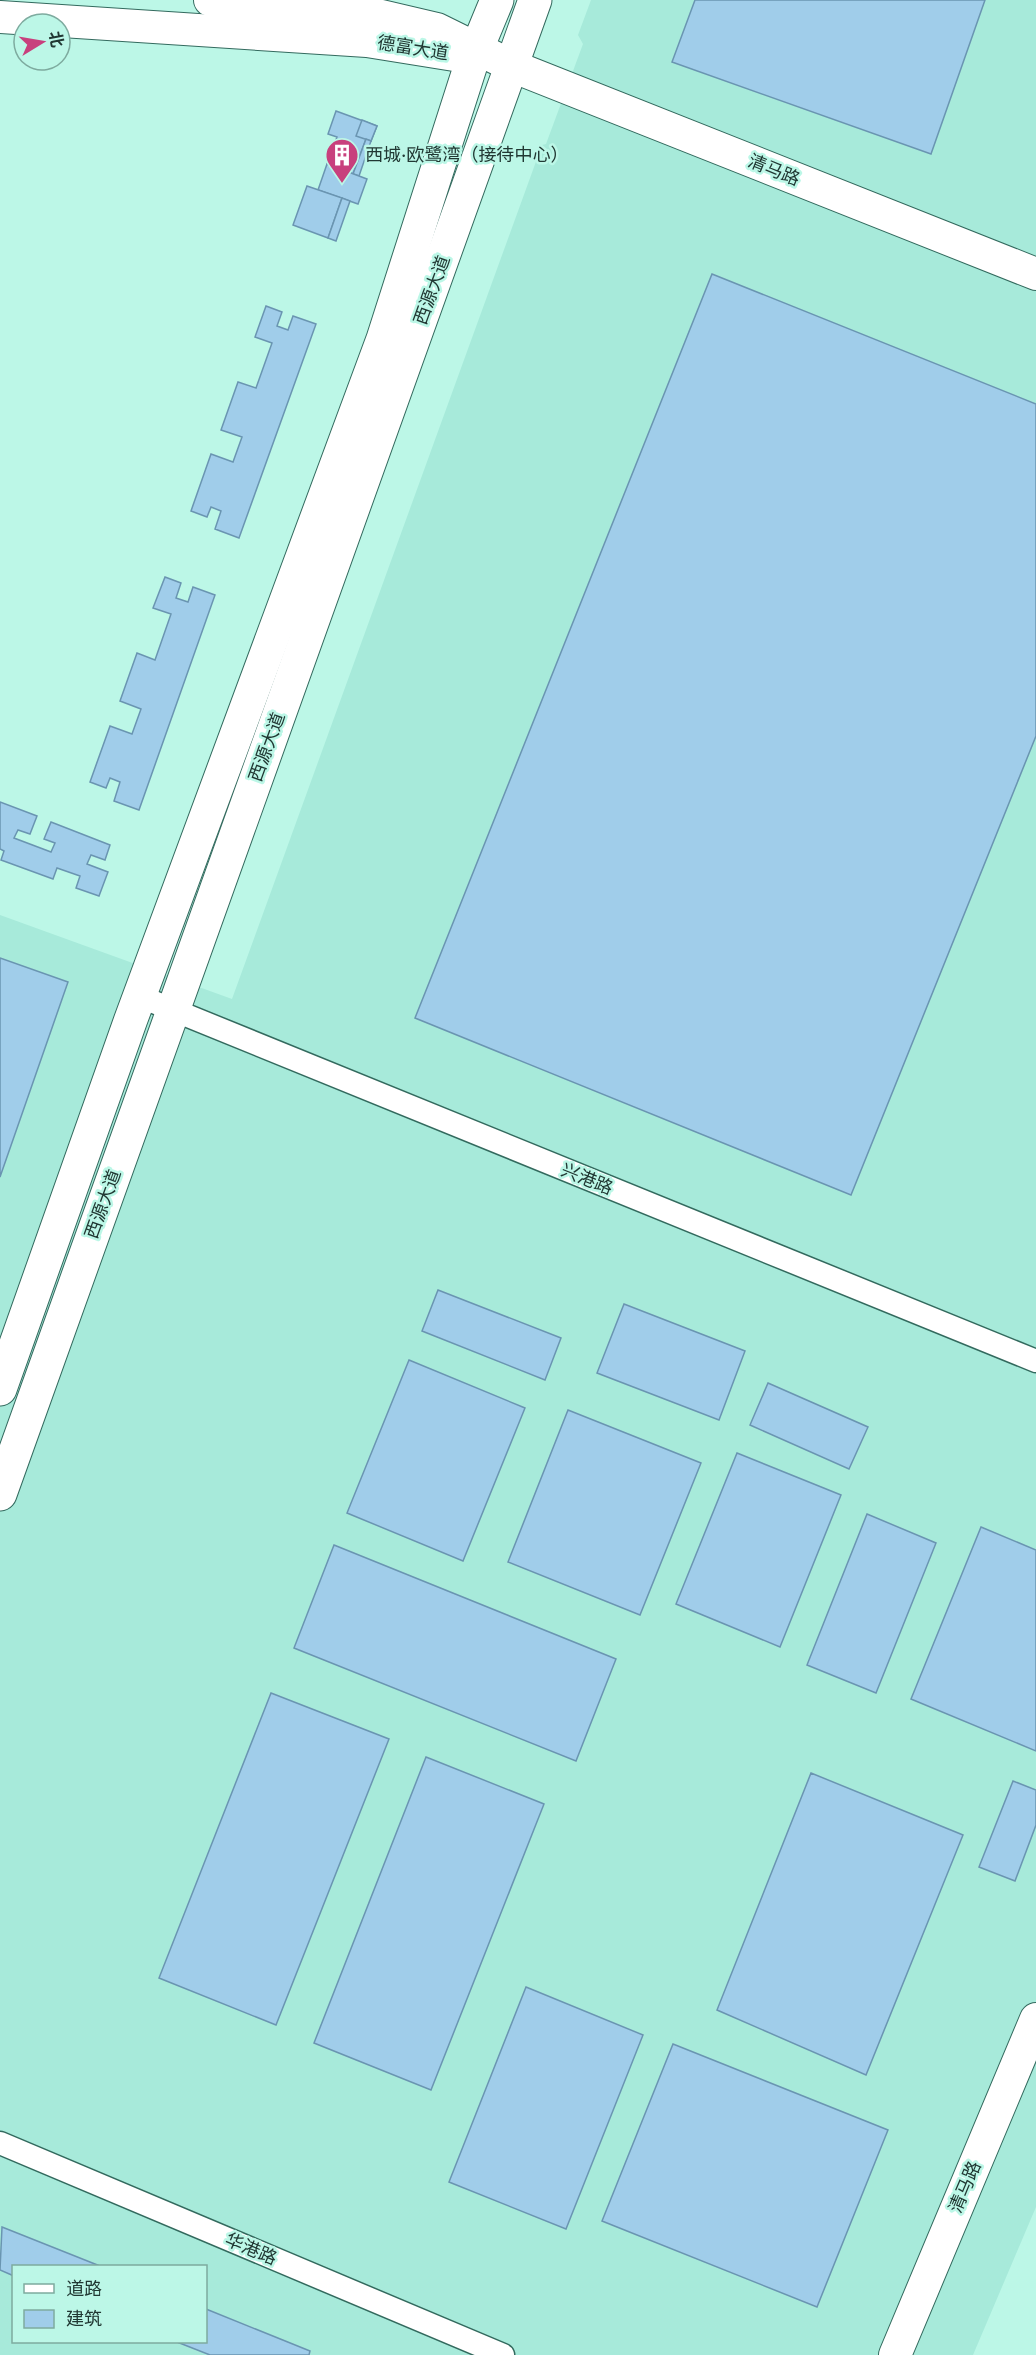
<svg xmlns="http://www.w3.org/2000/svg" width="1036" height="2355" font-family="'Golos Text','Noto Sans SC',sans-serif">
<style>
.built{fill:#a7eada;fill-rule:evenodd}
.building{fill:#a0cdea;stroke:#6a95b1;stroke-width:1.5}
.lines{fill:none;stroke-linecap:round;stroke-linejoin:round}
.street-casing{stroke:#336a5e;stroke-width:25}
.secondary-casing{stroke:#336a5e;stroke-width:34}
.primary-casing{stroke:#336a5e;stroke-width:35}
.street{stroke:#fff;stroke-width:22}
.secondary{stroke:#fff;stroke-width:32}
.primary{stroke:#fff;stroke-width:33}
.labels{text-anchor:middle;stroke-width:5;stroke-linejoin:round;paint-order:stroke}
.street-label{font-size:18px;fill:#213833;stroke:#bcf7e7}
.poi-label{font-size:18px;fill:#213833;stroke:#bcf7e7;text-anchor:start}
</style>
<rect width="100%" height="100%" fill="#bcf7e7"/>
<path class="built" d="M591,0H1036V2207L973,2355H0V915L232,999L542,145L546,144L583,44L578,35ZM14,2266H206V2342H14Z"/>
<g class="building">
<path d="M695,0H985L931,154L672,62Z"/>
<path d="M336,111L377,126L371,141L366,139L353,174L327,164L337,137L328,134Z"/>
<path d="M362,120L377,126L371,141L356,136Z"/>
<path d="M366,139L371,141L359,176L353,174Z"/>
<path d="M327,164L367,179L358,204L318,190Z"/>
<path d="M307,186L342,198L328,238L293,225Z"/>
<path d="M342,198L350,201L336,241L328,238Z"/>
<path d="M712,274L1036,404V736L851,1195L415,1018Z"/>
<path d="M266,306L282,312L277,326L288,330L293,316L316,324L239,538L215,529L221,511L211,507L207,517L191,511L211,454L233,462L242,437L221,430L238,382L256,388L272,343L255,337Z"/>
<path d="M165,577L181,583L176,598L188,602L193,587L215,595L139,810L114,801L120,782L110,778L106,788L90,782L110,726L132,734L141,709L120,701L137,653L155,660L171,614L153,608Z"/>
<path d="M0,802L37,816L30,834L18,830L14,838L51,852L55,843L44,839L51,822L110,845L105,860L91,855L87,864L108,872L99,896L76,888L80,876L57,868L53,879L1,860L4,851L0,849Z"/>
<path d="M0,958L68,982L0,1177Z"/>
<path d="M438,1290L561,1338L545,1380L422,1331Z"/>
<path d="M624,1304L745,1351L719,1420L597,1373Z"/>
<path d="M409,1360L525,1408L463,1561L347,1513Z"/>
<path d="M768,1383L868,1427L849,1469L750,1425Z"/>
<path d="M568,1410L701,1463L640,1615L508,1562Z"/>
<path d="M737,1453L841,1495L780,1647L676,1604Z"/>
<path d="M867,1514L936,1543L876,1693L807,1665Z"/>
<path d="M981,1527L1036,1550V1751L911,1699Z"/>
<path d="M334,1545L616,1659L576,1761L294,1648Z"/>
<path d="M271,1693L389,1739L276,2025L159,1978Z"/>
<path d="M426,1757L544,1804L431,2090L314,2043Z"/>
<path d="M811,1773L963,1835L866,2075L717,2010Z"/>
<path d="M1013,1781L1036,1790V1825L1015,1881L979,1867Z"/>
<path d="M526,1987L643,2035L566,2229L449,2182Z"/>
<path d="M673,2044L888,2130L817,2307L602,2221Z"/>
<path d="M2,2227L100,2266H14V2276L0,2270Z"/>
<path d="M206,2309L310,2351L309,2355H210L177,2342H206Z"/>
</g>
<g class="lines">
<defs>
<g id="street">
<path d="M139,996L1036,1361"/>
<path d="M0,2143L503,2355"/>
</g>
<g id="secondary">
<path d="M210,0L377,15L437,29L512,66L1036,274"/>
<path d="M0,17L367,41L473,58"/>
<path d="M895,2355L1036,2019"/>
</g>
<g id="primary">
<path d="M0,1389L131,1019L383,339L473,58L497,0"/>
<path d="M0,1494L535,0"/>
</g>
</defs>
<use href="#street" class="street-casing"/>
<use href="#secondary" class="secondary-casing"/>
<use href="#primary" class="primary-casing"/>
<use href="#street" class="street"/>
<use href="#secondary" class="secondary"/>
<use href="#primary" class="primary"/>
</g>
<defs>
<symbol id="building-pin" viewBox="-11 -11 22 30"><path d="M0 17L-7.5 6A9.5 9.5 0 1 1 7.5 6Z" fill="#c8407d" stroke="#bcf7e7"/><path d="M-4-6H4V6H1V3H-1V6H-4ZM-2.5-4.3h1.7v1.8h-1.7ZM.8-4.3h1.7v1.8H.8ZM-2.5-1h1.7V.8h-1.7ZM.8-1h1.7V.8H.8Z" fill="#fff"/></symbol>
</defs>
<g fill-rule="evenodd">
<use href="#building-pin" x="323" y="136" width="38" height="52"/>
</g>
<g class="labels">
<g class="street-label">
<text transform="translate(413 48) rotate(9)" y="6">德富大道</text>
<text transform="translate(774 170) rotate(22)" y="6">清马路</text>
<text transform="translate(432 290) rotate(-70)" y="6">西源大道</text>
<text transform="translate(267 747) rotate(-70)" y="6">西源大道</text>
<text transform="translate(587 1179) rotate(22)" y="6">兴港路</text>
<text transform="translate(103 1204) rotate(-70)" y="6">西源大道</text>
<text transform="translate(965 2187) rotate(-67)" y="6">清马路</text>
<text transform="translate(251 2249) rotate(23)" y="6">华港路</text>
</g>
<g class="poi-label">
<text x="365" y="161">西城·欧鹭湾（接待中心）</text>
</g>
</g>
<rect x="12" y="2265" width="195" height="78" fill="#bcf7e7" stroke="#7eab9f" stroke-width="1.5"/>
<rect x="24" y="2284" width="30" height="9" fill="#ffffff" stroke="#7eab9f" stroke-width="1.5"/>
<text x="66" y="2295" font-size="18" fill="#213833">道路</text>
<rect x="24" y="2310" width="30" height="18" fill="#a0cdea" stroke="#7eab9f" stroke-width="1.5"/>
<text x="66" y="2325" font-size="18" fill="#213833">建筑</text>
<g transform="translate(42 42) rotate(79)"><circle r="28" fill="#bcf7e7" stroke="#7eab9f" stroke-width="1.5"/>
<path d="M0-4.5L10 22L0 15L-10 22Z" fill="#c8407d"/>
<text y="-9" font-size="16" font-weight="bold" text-anchor="middle" fill="#213833">北</text>
</g>
</svg>
